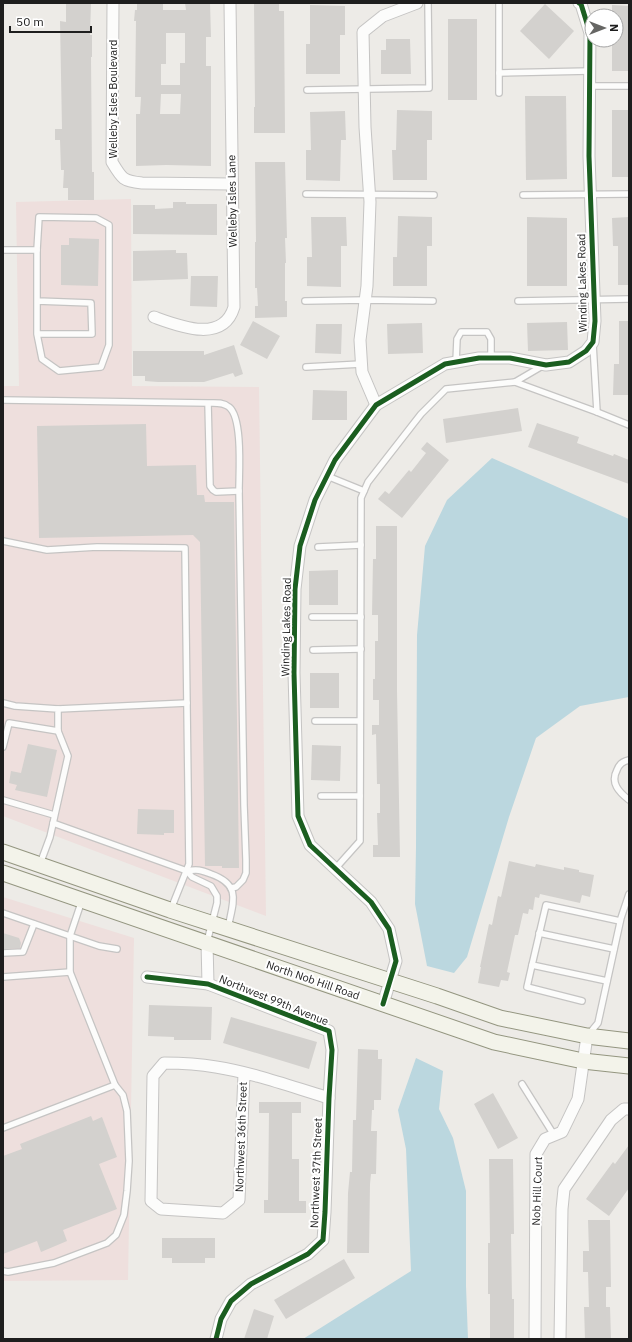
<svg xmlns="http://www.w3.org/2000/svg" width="632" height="1342" font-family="'IBM Plex Sans',sans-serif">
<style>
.commercial{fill:#eedfdd}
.water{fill:#bbd7df}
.building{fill:#d3d1ce;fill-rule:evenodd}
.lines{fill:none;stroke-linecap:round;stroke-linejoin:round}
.service-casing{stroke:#c5c4c3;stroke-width:8}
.minor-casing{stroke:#c5c4c3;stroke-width:13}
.secondary-casing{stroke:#949680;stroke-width:17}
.service{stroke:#fcfcfb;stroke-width:5.5}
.minor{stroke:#fcfcfb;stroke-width:11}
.secondary{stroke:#f3f3ea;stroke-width:15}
.cycleway-casing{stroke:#fff;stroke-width:8}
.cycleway{stroke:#1b5e20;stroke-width:5}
.labels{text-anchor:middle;stroke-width:4;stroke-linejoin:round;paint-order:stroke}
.street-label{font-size:11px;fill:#1e1e1e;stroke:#fff}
</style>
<rect width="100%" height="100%" fill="#edebe7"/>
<g class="commercial">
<path d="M131,199L132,386L259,387L266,916L3,816V386H19L16,202Z"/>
<path d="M3,897L134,938L128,1280L3,1281Z"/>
</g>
<g class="water">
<path d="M492,458L629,519V697L580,706L536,738L509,817L467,957L454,973L427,966L415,904L416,847L417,635L425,546L447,500Z"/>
<path d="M416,1058L443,1071L439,1109L453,1138L466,1191V1286L468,1339H303L411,1271L406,1149L398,1110Z"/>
</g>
<g class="building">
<path d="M66,3H91L90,35H92V57H91L92,172H94V200H68V188H63L64,170H61L60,140H55V129H62L60,21L66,22Z"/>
<path d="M137,3L163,4V10H186L185,3H210L211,37H206V66H211V166L166,165L136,166V114H140L141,97H135L136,21H134L135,10H137ZM166,33H185V63H180V85H161V64H166ZM161,94H181L180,114H160Z"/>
<path d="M254,3H279V11H284L285,133H254V107H255Z"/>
<path d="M545,4L574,31L549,59L520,31Z"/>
<path d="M310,5L345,6V35H340V74H306V44H310Z"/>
<path d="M612,5L629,6V71H612V42H616V16H612Z"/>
<rect x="448" y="19" width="29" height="81"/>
<path d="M386,39H410L411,74H381V50H386Z"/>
<path d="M525,96H566L567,179L526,180Z"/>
<path d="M397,110L432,111V140H427V180H393L392,150H396Z"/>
<rect x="612" y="110" width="17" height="67"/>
<path d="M345,111L346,140H341L340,181L306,180V150H311L310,112Z"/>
<path d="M255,162H285L287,238H285L286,263H285V301H287V317L255,318V306H258L257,288H255V242H256Z"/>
<path d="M173,202H186V204H217V235L133,234V205H155V209L173,208Z"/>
<path d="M398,216L432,217V246H427V286H393V257H397Z"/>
<path d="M311,217H346L347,246H341V287L307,286V257H312Z"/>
<path d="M527,217L567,218V286H527Z"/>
<path d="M629,217V285H618V246H613L612,218Z"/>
<path d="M69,238L99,239L98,286L61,285V245H69Z"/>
<path d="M176,250V253H187L188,279L133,281V251Z"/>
<path d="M191,276H218L217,307L190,306Z"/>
<path d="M253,321L280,336L267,359L240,345Z"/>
<path d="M619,321H629V395H613L614,364H619Z"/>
<path d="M567,322L568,350L528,351L527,323Z"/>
<path d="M422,323L423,353L388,354L387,324Z"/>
<path d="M316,324H342L341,354L315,353Z"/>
<path d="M234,345L243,374L235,377L233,373L204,382H158L145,381V376H133V351H204V355Z"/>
<path d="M313,390L347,391V420H312Z"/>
<path d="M518,408L522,431L446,443L443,419Z"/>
<path d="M537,423L579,437L577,443L613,456L614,454L629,460V484L528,447Z"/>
<path d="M146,424L147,466L196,465L197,495H204L205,502H234L239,868H222V866H205L200,542L193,535L39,538L37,426Z"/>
<path d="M427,442L449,460L402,518L378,499L385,491L389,494L409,470L411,472L426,453L421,449Z"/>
<path d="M376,526H397V691L400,857H373V845H378L377,813H380V784H377L376,734L372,735V725H379V700H373V679H375V641H378V615H372L373,559H376Z"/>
<path d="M338,570V605H309V571Z"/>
<rect x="310" y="673" width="29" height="35"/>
<path d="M28,744L57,750L47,797L15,790L17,785L9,783L11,771L21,773Z"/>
<path d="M312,745L341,746L340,781L311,780Z"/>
<path d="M138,809L174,810V833H164V835L137,834Z"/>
<path d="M509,861L535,867L536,864L564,870V867L579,870V872L594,875L590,897L582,895L580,903L540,894L539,898L535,897L533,910L529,909L528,914L523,913L518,935H515L507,972L510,973L508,981L501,980L499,987L478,983L481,967H480L489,924L492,925L498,896L501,897Z"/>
<path d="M3,933L19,938L21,943L20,948L3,949Z"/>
<path d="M149,1005L212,1007L211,1040H174V1037L148,1036Z"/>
<path d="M231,1017L317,1042L309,1069L223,1043Z"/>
<path d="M358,1049L378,1050V1059H382L381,1100H374V1110H372L371,1131H377L376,1174H371L370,1184L369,1253H347L348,1193L350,1172H352L353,1120H356Z"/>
<path d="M493,1093L518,1138L498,1149L474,1104Z"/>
<path d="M259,1102H301V1113H292V1159H299V1201H306V1213H264V1200H268L269,1113H259Z"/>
<path d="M91,1116L93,1121L102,1117L117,1157L99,1164L117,1209L63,1230L67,1241L41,1252L37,1241L3,1254V1156L22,1149L20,1144Z"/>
<path d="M629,1145V1188L609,1216L586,1199L613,1162L615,1164Z"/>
<path d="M489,1159H513L514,1234H511L512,1299H514V1339H490V1294H488V1243H490Z"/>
<path d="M588,1220H610L611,1287H606V1307H610L611,1339H585L584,1307H589L588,1272H583V1251H589Z"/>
<path d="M162,1238H215V1258H205V1263H172V1258H162Z"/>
<path d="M344,1259L355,1278L286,1319L274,1300Z"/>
<path d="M254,1309L274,1316L267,1339H244Z"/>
</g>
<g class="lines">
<defs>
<g id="service">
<path d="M499,73L590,71"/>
<path d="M590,86H629"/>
<path d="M307,90L429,88L428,3"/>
<path d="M499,93V3"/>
<path d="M306,194L434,195"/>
<path d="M523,195L629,194"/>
<path d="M3,250H37"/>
<path d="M37,301L91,303L92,334H37V250L39,217L96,218L109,225V345L101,367L59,371L42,359L37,334"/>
<path d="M305,301L365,300L433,301"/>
<path d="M518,301L629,299"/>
<path d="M593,344L597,412L629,425"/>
<path d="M456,362L457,339L461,332H487L491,339V358"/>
<path d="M544,365L515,382L597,412"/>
<path d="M306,367L361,364"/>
<path d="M3,400L208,403C215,403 223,402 229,407C243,418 239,473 239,491L216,492L213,490L210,486L208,403"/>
<path d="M327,476L364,491"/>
<path d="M3,541L47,550L97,547L185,548L189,864L171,909"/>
<path d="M318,547L361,545"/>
<path d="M312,617H361"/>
<path d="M313,650L361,649"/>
<path d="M3,703L15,706L58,709V731L68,756L50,837L40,864"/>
<path d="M58,709L187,703"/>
<path d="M315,721H360"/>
<path d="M3,747L9,723L58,731"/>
<path d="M629,760C624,761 619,764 617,770C610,783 619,792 629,800"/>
<path d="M321,796H360"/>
<path d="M3,800L54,815"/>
<path d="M53,823L187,871L192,877L211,886L217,896V903L207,942"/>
<path d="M335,869L360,841L361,498L368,482L421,414L446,389L515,382"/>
<path d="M187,871C197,869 201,870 211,874C242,885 233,902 228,928"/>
<path d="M231,888L236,887L243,880L246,873V860L244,805L239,491"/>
<path d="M3,913L99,946L117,949"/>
<path d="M539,933L614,949"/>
<path d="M3,953L23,952L34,924"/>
<path d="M532,965L527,987L582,1001"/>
<path d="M3,977L70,972"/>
<path d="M607,981L532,965L546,905L620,921"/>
<path d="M588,1035L598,1023L621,918L629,894"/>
<path d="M522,1084L554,1135"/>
<path d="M3,1128L115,1085L70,972V936L82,900"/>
<path d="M3,1271L8,1272L54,1263L107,1243L116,1235L124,1215L127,1191L129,1161L127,1111L123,1095L115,1085"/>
</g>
<g id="minor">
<path d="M113,3L112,162C122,179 123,181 142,183L232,184"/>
<path d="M154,317C179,326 223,344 234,307L230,3"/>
<path d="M376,405L362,372L360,340L367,286L370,202L365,127L363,32L383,16L417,3"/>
<path d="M207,943L208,984"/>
<path d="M147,977L208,984L329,1031L332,1050L329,1098L325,1212L323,1240L308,1254L251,1284L231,1301L221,1319L216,1339"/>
<path d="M383,1004L396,961L389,929L371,902L310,845L298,816L294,673L295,589L300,546L315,500L335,460L376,405L445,364L479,358H510L546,365L569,362L586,351L593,342L595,321L589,156L590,33L581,4L579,3"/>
<path d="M244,1073L239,1200L223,1213L161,1209L151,1201L153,1076L164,1063C181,1063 199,1064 216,1067C254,1073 292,1087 329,1098"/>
<path d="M535,1339L536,1154L545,1139L562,1132L578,1099L587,1036"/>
<path d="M560,1339L562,1209L564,1189L611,1120L624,1109H629"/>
</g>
<g id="secondary">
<path d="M3,852L170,910L437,996L500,1018L587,1036L629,1041"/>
<path d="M3,873L494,1042L583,1061L629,1066"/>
</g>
</defs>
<use href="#service" class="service-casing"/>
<use href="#minor" class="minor-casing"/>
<use href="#secondary" class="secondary-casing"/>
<use href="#service" class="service"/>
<use href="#minor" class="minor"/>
<use href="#secondary" class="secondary"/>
<defs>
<g id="cycleway">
<path d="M147,977L208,984L329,1031L332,1050L329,1098L325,1212L323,1240L308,1254L251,1284L231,1301L221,1319L216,1339"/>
<path d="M383,1004L396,961L389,929L371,902L310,845L298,816L294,673L295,589L300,546L315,500L335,460L376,405L445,364L479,358H510L546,365L569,362L586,351L593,342L595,321L589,156L590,33L581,4L579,3"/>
</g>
</defs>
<use href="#cycleway" class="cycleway-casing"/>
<use href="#cycleway" class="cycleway"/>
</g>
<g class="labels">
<g class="street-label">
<text transform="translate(113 99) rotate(-90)" y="4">Welleby Isles Boulevard</text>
<text transform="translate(232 201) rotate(-91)" y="4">Welleby Isles Lane</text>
<text transform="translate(582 283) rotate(-91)" y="4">Winding Lakes Road</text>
<text transform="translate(286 627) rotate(-89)" y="4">Winding Lakes Road</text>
<text transform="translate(313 980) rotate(19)" y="4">North Nob Hill Road</text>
<text transform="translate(274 1000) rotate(22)" y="4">Northwest 99th Avenue</text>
<text transform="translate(241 1137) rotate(-88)" y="4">Northwest 36th Street</text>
<text transform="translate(316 1173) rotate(-88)" y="4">Northwest 37th Street</text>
<text transform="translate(537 1191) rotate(-88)" y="4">Nob Hill Court</text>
</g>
</g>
<rect width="632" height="1342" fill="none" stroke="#1e1e1e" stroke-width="8"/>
<g transform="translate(604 28) rotate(90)"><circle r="19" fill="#ffffff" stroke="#a5a5a5"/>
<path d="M0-3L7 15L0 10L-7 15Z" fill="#666664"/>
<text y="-6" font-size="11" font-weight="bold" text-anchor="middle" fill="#1e1e1e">N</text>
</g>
<path d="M10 26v6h81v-6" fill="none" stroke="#1e1e1e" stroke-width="2"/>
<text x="16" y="26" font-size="12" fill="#1e1e1e" stroke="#ffffff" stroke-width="3" paint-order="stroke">50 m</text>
</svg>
